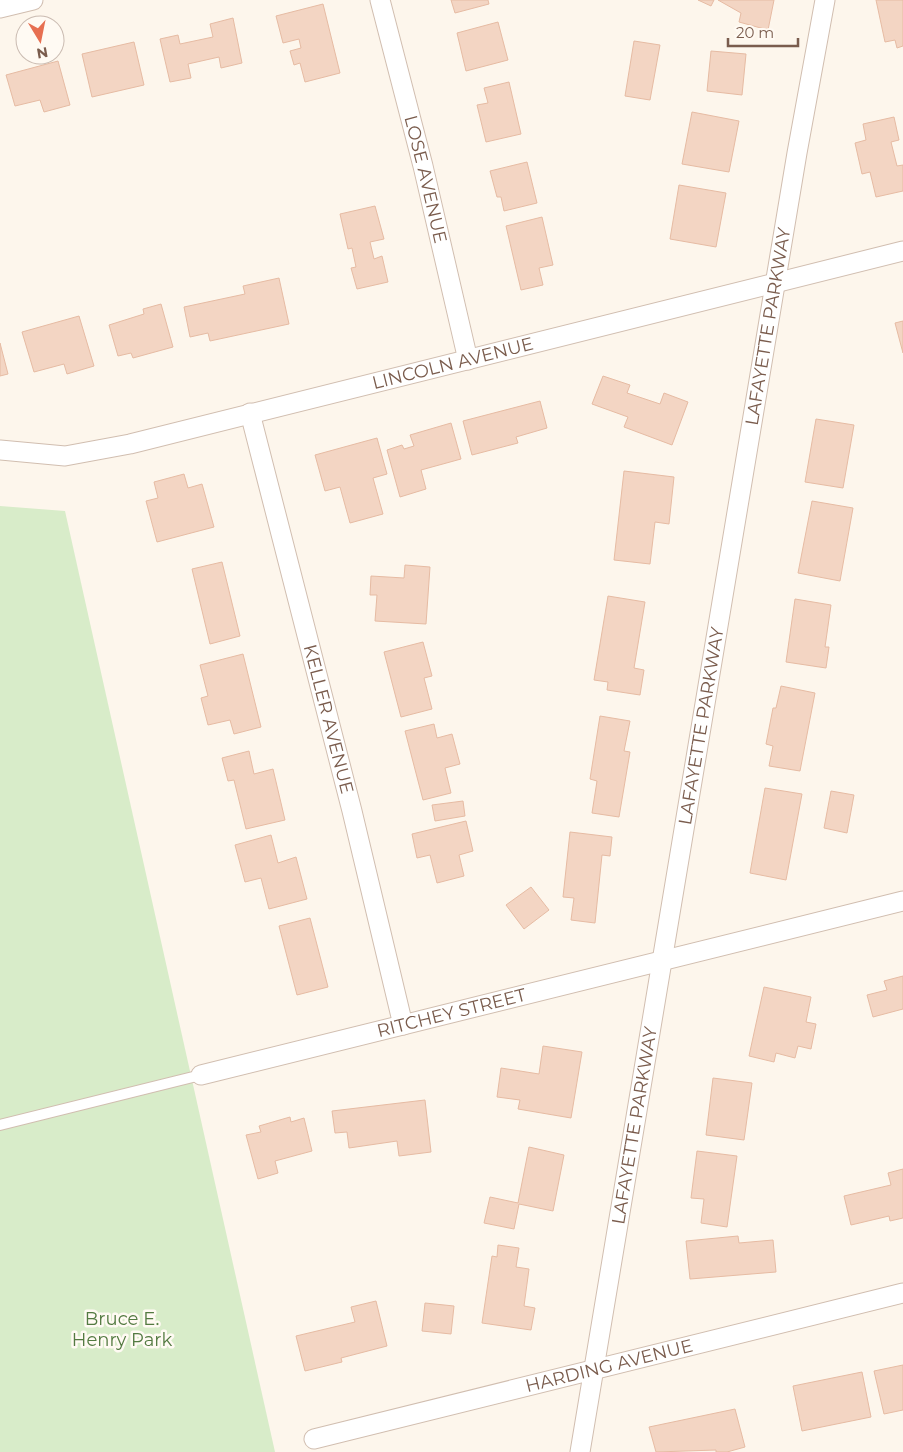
<svg xmlns="http://www.w3.org/2000/svg" width="903" height="1452" font-family="Montserrat,sans-serif">
<style>
.green{fill:#d8ecc9}
.building{fill:#f3d5c3;stroke:#e6bba3}
.lines{fill:none;stroke-linecap:round;stroke-linejoin:round}
.service-casing{stroke:#d1beb0;stroke-width:12}
.minor-casing{stroke:#d1beb0;stroke-width:21}
.service{stroke:#fff;stroke-width:10}
.minor{stroke:#fff;stroke-width:19}
.labels{text-anchor:middle;stroke-width:5;stroke-linejoin:round;paint-order:stroke}
.street-label{font-size:18px;fill:#7a5c4d;stroke:#fffaf3}
.park-label{font-size:18px;fill:#537a41;stroke:#fffaf3}
</style>
<rect width="100%" height="100%" fill="#fdf6ec"/>
<path class="green" d="M0,506L65,511L275,1452H0Z"/>
<g class="building">
<path d="M451,0H488L489,4L455,13Z"/>
<path d="M698,0H714L711,6Z"/>
<path d="M718,0H774L768,30L739,22L741,13Z"/>
<path d="M876,0H903V46L897,48L895,40L885,42Z"/>
<path d="M323,4L340,73L305,82L300,63L294,65L290,51L301,48L299,39L283,43L276,16Z"/>
<path d="M233,18L242,63L221,68L219,57L188,64L191,78L170,82L160,39L178,35L180,44L213,37L210,24Z"/>
<path d="M498,22L508,60L466,71L457,33Z"/>
<path d="M634,41L660,45L650,100L625,96Z"/>
<path d="M134,42L144,85L92,97L82,54Z"/>
<path d="M711,51L746,54L742,95L707,91Z"/>
<path d="M58,61L70,105L44,112L40,100L15,106L6,75Z"/>
<path d="M509,82L521,134L486,142L477,105L488,103L484,88Z"/>
<path d="M692,112L739,121L729,172L682,164Z"/>
<path d="M894,117L899,140L891,142L897,166L903,165V191L876,197L870,172L862,174L855,143L866,140L863,124Z"/>
<path d="M527,162L537,203L504,211L501,197H497L490,171Z"/>
<path d="M679,185L726,193L716,247L670,239Z"/>
<path d="M375,206L384,239L370,242L374,259L382,256L388,282L357,289L351,268L356,267L352,248L348,249L340,214Z"/>
<path d="M542,217L553,265L539,268L543,285L521,290L506,226Z"/>
<path d="M279,278L289,324L210,341L208,333L190,337L184,307L245,294L243,286Z"/>
<path d="M161,304L173,347L133,358L131,353L118,356L109,325L144,314L143,309Z"/>
<path d="M79,316L94,366L67,374L64,364L34,372L22,332Z"/>
<path d="M903,321V353L895,323Z"/>
<path d="M0,343L8,374L0,376Z"/>
<path d="M603,376L630,385L627,393L660,404L664,393L688,402L672,445L624,427L628,417L592,404Z"/>
<path d="M540,401L547,428L516,437L518,443L472,455L463,421Z"/>
<path d="M816,419L854,425L843,488L805,482Z"/>
<path d="M451,423L461,459L421,470L426,489L400,497L387,450L402,445L404,449L414,446L410,435Z"/>
<path d="M377,438L387,474L373,478L383,514L350,523L340,487L325,491L315,455Z"/>
<path d="M624,471L674,477L669,524L655,522L650,564L614,560Z"/>
<path d="M184,474L188,488L202,484L214,527L157,542L146,501L158,498L154,482Z"/>
<path d="M812,501L853,508L840,581L798,573Z"/>
<path d="M222,562L240,636L210,644L192,569Z"/>
<path d="M405,565L430,567L426,624L375,621L377,595H370L371,576L404,578Z"/>
<path d="M608,596L645,602L634,668L644,670L640,695L607,690L608,682L594,680Z"/>
<path d="M795,599L831,605L825,647H829L826,668L786,662Z"/>
<path d="M423,642L432,676L424,678L432,709L401,717L384,652Z"/>
<path d="M243,654L261,727L234,734L230,720L208,725L201,698L208,696L200,665Z"/>
<path d="M781,686L815,693L800,771L769,766L773,746L766,744L773,708H776Z"/>
<path d="M600,716L630,721L624,751L630,752L619,817L592,813L597,781L590,779Z"/>
<path d="M434,724L437,738L452,734L460,764L445,768L451,793L423,800L405,731Z"/>
<path d="M249,751L254,774L273,769L285,820L246,829L234,780L228,781L222,758Z"/>
<path d="M765,788L802,794L786,880L750,873Z"/>
<path d="M831,791L854,795L847,833L824,828Z"/>
<path d="M463,801L465,816L435,821L432,805Z"/>
<path d="M466,821L473,851L459,855L464,876L437,883L430,855L417,858L412,834Z"/>
<path d="M570,832L612,837L610,856L602,855L595,923L571,920L574,898L563,897Z"/>
<path d="M271,835L278,863L296,857L307,899L269,909L261,878L245,882L235,845Z"/>
<path d="M531,887L549,910L524,929L506,905Z"/>
<path d="M310,918L328,987L297,995L279,926Z"/>
<path d="M903,976V1009L873,1017L867,995L887,990L884,981Z"/>
<path d="M764,987L811,997L806,1022L816,1024L811,1049L798,1046L795,1058L776,1053L774,1062L749,1056Z"/>
<path d="M543,1046L582,1052L571,1118L518,1109L520,1100L497,1097L501,1068L539,1074Z"/>
<path d="M713,1078L752,1083L744,1140L706,1135Z"/>
<path d="M425,1100L431,1152L399,1156L397,1141L349,1148L347,1132L335,1133L332,1111Z"/>
<path d="M290,1117L291,1122L304,1118L312,1151L275,1161L278,1173L258,1179L246,1135L261,1132L259,1126Z"/>
<path d="M529,1147L564,1155L553,1211L519,1204L514,1229L484,1223L490,1197L518,1203Z"/>
<path d="M697,1151L737,1156L727,1227L701,1223L704,1199L691,1198Z"/>
<path d="M903,1169V1218L890,1221L889,1216L851,1225L844,1196L891,1185L888,1173Z"/>
<path d="M738,1236L739,1243L773,1240L776,1272L690,1279L686,1241Z"/>
<path d="M498,1245L519,1248L516,1267L529,1269L524,1306L535,1308L531,1330L482,1323L492,1256L497,1257Z"/>
<path d="M376,1301L387,1346L341,1358L342,1362L305,1371L296,1336L355,1322L351,1307Z"/>
<path d="M425,1303L454,1306L451,1334L422,1331Z"/>
<path d="M903,1365V1410L884,1414L874,1371Z"/>
<path d="M862,1372L871,1417L802,1431L793,1386Z"/>
<path d="M735,1409L745,1447L727,1452H716V1450L656,1452L649,1427Z"/>
</g>
<g class="lines">
<defs>
<path id="service" d="M0,1125L201,1075"/>
<g id="minor">
<path id="s1" d="M380,0L423,166L468,360"/>
<path d="M0,8L33,0"/>
<path id="s2" d="M250,413L352,811L403,1025"/>
<path id="s3" d="M0,450L65,456L130,444L903,251"/>
<path id="s4" d="M201,1075L903,901"/>
<path id="s5" d="M314,1439L903,1293"/>
<path id="s6" d="M580,1452L797,153L825,0"/>
</g>
</defs>
<use href="#service" class="service-casing"/>
<use href="#minor" class="minor-casing"/>
<use href="#service" class="service"/>
<use href="#minor" class="minor"/>
</g>
<g class="labels">
<g class="street-label">
<text dy="6" stroke="none"><textPath href="#s1" startOffset="185">LOSE AVENUE</textPath></text>
<text dy="6" stroke="none"><textPath href="#s6" startOffset="1141">LAFAYETTE PARKWAY</textPath></text>
<text dy="6" stroke="none"><textPath href="#s3" startOffset="464">LINCOLN AVENUE</textPath></text>
<text dy="6" stroke="none"><textPath href="#s2" startOffset="316">KELLER AVENUE</textPath></text>
<text dy="6" stroke="none"><textPath href="#s6" startOffset="736">LAFAYETTE PARKWAY</textPath></text>
<text dy="6" stroke="none"><textPath href="#s4" startOffset="258">RITCHEY STREET</textPath></text>
<text dy="6" stroke="none"><textPath href="#s6" startOffset="331">LAFAYETTE PARKWAY</textPath></text>
<text dy="6" stroke="none"><textPath href="#s5" startOffset="304">HARDING AVENUE</textPath></text>
</g>
<g class="park-label">
<text x="122" y="1325">Bruce E.<tspan x="122" dy="21">Henry Park</tspan></text>
</g>
</g>
<g transform="translate(40 40) rotate(170)"><circle r="24" fill="#fffaf3" stroke="#cabbb1"/>
<path d="M0-4L9 19L0 12L-9 19Z" fill="#e76f51"/>
<text y="-8" font-size="14" font-weight="bold" text-anchor="middle" fill="#7a5c4d">N</text>
</g>
<path d="M728 38v8h70v-8" fill="none" stroke="#7a5c4d" stroke-width="2.5"/>
<text x="736" y="38" font-size="15" fill="#7a5c4d" stroke="#fffaf3" stroke-width="4" paint-order="stroke">20 m</text>
</svg>
